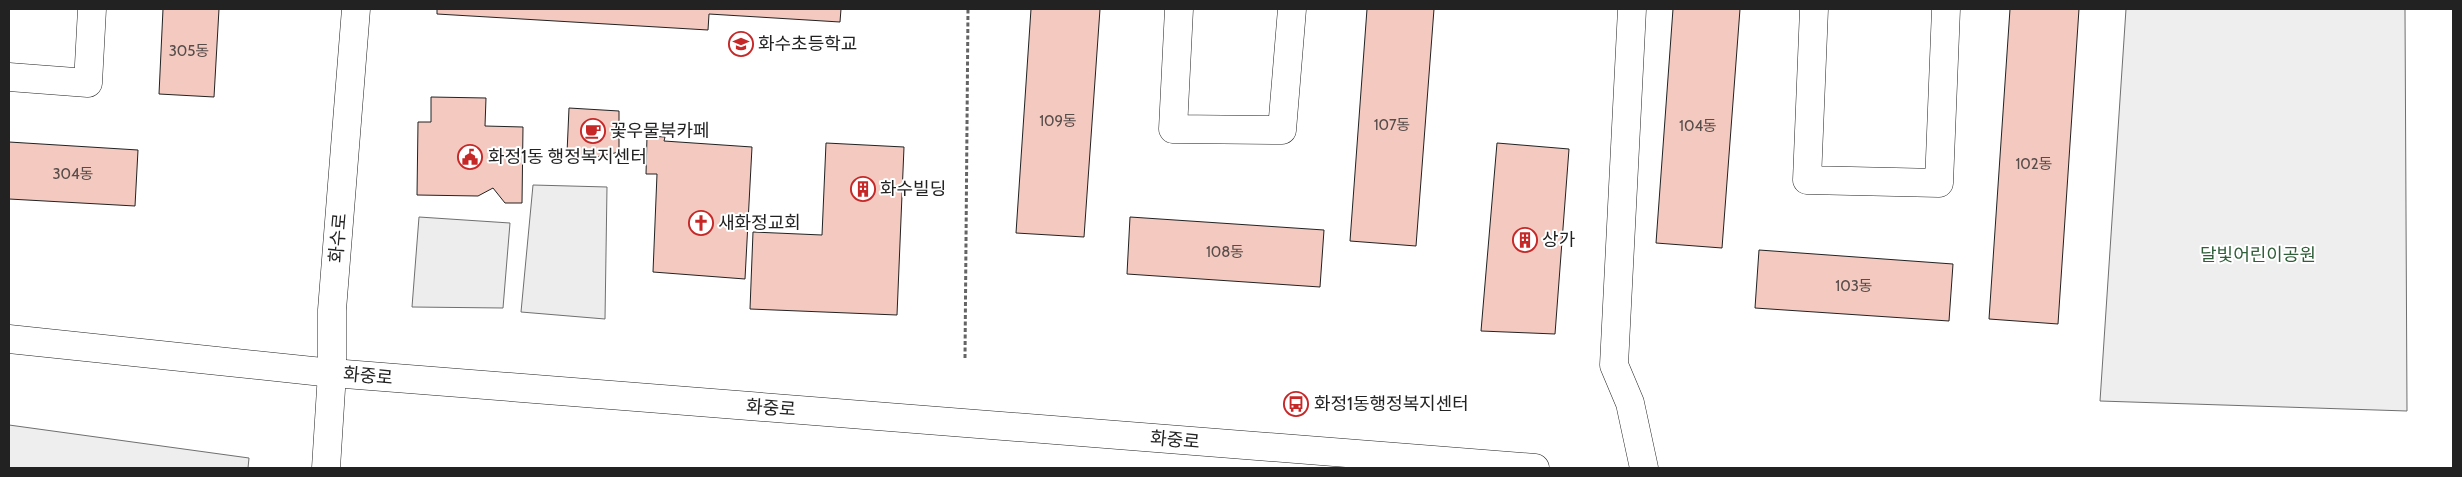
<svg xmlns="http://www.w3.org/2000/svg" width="2462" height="477" font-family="Cabin,'Noto Sans KR',sans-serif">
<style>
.green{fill:#eee;stroke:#6f6f6f}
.parking{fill:#ededed;stroke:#6f6f6f}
.building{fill:#f3c9c0;stroke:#222}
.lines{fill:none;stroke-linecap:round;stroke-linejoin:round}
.minor-casing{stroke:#222;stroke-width:29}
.major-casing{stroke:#222;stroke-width:29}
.path{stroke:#646464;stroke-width:3;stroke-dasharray:4 2.5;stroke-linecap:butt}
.minor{stroke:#fff;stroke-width:28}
.major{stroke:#fff;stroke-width:28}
.labels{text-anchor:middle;stroke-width:4;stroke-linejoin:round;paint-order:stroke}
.number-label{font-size:15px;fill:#564c4a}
.poi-label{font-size:18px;fill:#222;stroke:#fff;text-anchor:start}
.street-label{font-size:18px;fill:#222;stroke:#fff}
.park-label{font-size:18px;fill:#2f5e38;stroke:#fff}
</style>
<rect width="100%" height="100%" fill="#fff"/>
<g class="green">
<path d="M2126,9H2405L2407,411L2100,401Z"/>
<path d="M9,425L249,458L248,468H9Z"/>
</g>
<g class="parking">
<path d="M533,185L607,187L605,319L521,312Z"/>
<path d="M419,217L510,223L503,308L412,307Z"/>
</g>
<g class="building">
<path d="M163,9H219L214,97L159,94Z"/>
<path d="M437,9H841L840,22L709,14L708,30L437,14Z"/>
<path d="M1031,9H1100L1084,237L1016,233Z"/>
<path d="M1367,9H1434L1416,246L1350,241Z"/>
<path d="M1673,9H1740L1722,248L1656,243Z"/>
<path d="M2010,9H2079L2058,324L1989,319Z"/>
<path d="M431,97L486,98L485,126L523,127L522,203H505L493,188L478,196L417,195L418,122H431Z"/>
<path d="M569,108L619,111V152L592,158L567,153Z"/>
<path d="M647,136L665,137L664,141L752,147L745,279L653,272L657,174H646Z"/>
<path d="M9,142L138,150L135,206L9,199Z"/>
<path d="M826,143L904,147L897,315L750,309L753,232L822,235Z"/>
<path d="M1497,143L1569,149L1555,334L1481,331Z"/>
<path d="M1130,217L1324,230L1320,287L1127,274Z"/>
<path d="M1759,250L1953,264L1949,321L1755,308Z"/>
</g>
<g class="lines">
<defs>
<g id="minor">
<path d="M1179,9L1173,129L1282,130L1292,9"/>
<path d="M1632,9L1614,365L1630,403L1644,468"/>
<path d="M1814,9L1807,180L1939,183L1946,9"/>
<path d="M9,77L88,83L92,9"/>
<path d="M326,468L332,373V310L356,9"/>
</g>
<path id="major" d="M9,339L332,373L1535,468"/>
</defs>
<use href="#minor" class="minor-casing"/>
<use href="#major" class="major-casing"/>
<path class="path" d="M965,358L968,9"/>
<use href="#minor" class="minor"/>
<use href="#major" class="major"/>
</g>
<defs>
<symbol id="school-ring" viewBox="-11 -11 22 22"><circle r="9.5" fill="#fff" stroke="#c62828" stroke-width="1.5"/><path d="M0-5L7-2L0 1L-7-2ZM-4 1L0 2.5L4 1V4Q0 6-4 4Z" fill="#c62828"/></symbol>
<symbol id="cafe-ring" viewBox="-11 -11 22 22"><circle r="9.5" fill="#fff" stroke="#c62828" stroke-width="1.5"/><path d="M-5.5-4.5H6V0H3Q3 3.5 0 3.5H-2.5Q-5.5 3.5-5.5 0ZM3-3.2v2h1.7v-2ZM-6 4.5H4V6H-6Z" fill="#c62828"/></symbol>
<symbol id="civic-ring" viewBox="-11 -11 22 22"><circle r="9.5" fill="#fff" stroke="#c62828" stroke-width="1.5"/><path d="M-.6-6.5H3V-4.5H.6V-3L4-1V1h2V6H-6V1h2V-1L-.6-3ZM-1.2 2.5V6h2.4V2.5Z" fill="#c62828"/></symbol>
<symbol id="building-ring" viewBox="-11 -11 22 22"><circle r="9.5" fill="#fff" stroke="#c62828" stroke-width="1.5"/><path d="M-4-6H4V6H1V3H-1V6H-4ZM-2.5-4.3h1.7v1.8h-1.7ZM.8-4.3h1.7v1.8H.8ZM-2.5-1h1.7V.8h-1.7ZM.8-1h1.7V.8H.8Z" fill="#c62828"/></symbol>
<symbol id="church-ring" viewBox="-11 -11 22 22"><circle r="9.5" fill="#fff" stroke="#c62828" stroke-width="1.5"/><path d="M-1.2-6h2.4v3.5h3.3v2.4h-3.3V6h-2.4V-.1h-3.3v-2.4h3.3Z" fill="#c62828"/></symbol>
<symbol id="bus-ring" viewBox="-11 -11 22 22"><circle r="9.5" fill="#fff" stroke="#c62828" stroke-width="1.5"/><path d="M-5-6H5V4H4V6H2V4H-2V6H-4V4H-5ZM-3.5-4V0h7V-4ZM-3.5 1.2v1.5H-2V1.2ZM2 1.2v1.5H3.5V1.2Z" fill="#c62828"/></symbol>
</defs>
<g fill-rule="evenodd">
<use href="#school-ring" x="727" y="30" width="28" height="28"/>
<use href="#cafe-ring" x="579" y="117" width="28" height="28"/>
<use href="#civic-ring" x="456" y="143" width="28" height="28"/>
<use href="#building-ring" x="849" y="175" width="28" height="28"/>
<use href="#church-ring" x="687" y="209" width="28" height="28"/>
<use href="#building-ring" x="1511" y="226" width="28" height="28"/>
<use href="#bus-ring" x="1282" y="390" width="28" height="28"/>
</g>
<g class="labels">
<g class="number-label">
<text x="189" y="56">305동</text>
<text x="1058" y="126">109동</text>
<text x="1392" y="130">107동</text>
<text x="1698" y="131">104동</text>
<text x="2034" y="169">102동</text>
<text x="73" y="179">304동</text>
<text x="1225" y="257">108동</text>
<text x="1854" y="291">103동</text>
</g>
<g class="poi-label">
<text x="758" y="50">화수초등학교</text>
<text x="610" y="137">꽃우물북카페</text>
<text x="488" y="163">화정1동 행정복지센터</text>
<text x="880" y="195">화수빌딩</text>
<text x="718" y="229">새화정교회</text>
<text x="1542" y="246">상가</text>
<text x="1314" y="410">화정1동행정복지센터</text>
</g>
<g class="street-label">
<text transform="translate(338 238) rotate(-85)" y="6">화수로</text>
<text transform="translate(368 376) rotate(5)" y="6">화중로</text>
<text transform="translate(771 408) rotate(4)" y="6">화중로</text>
<text transform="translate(1175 440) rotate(5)" y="6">화중로</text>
</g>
<g class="park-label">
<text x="2258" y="261">달빛어린이공원</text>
</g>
</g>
<rect width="2462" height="477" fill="none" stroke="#222222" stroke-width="20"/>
</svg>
